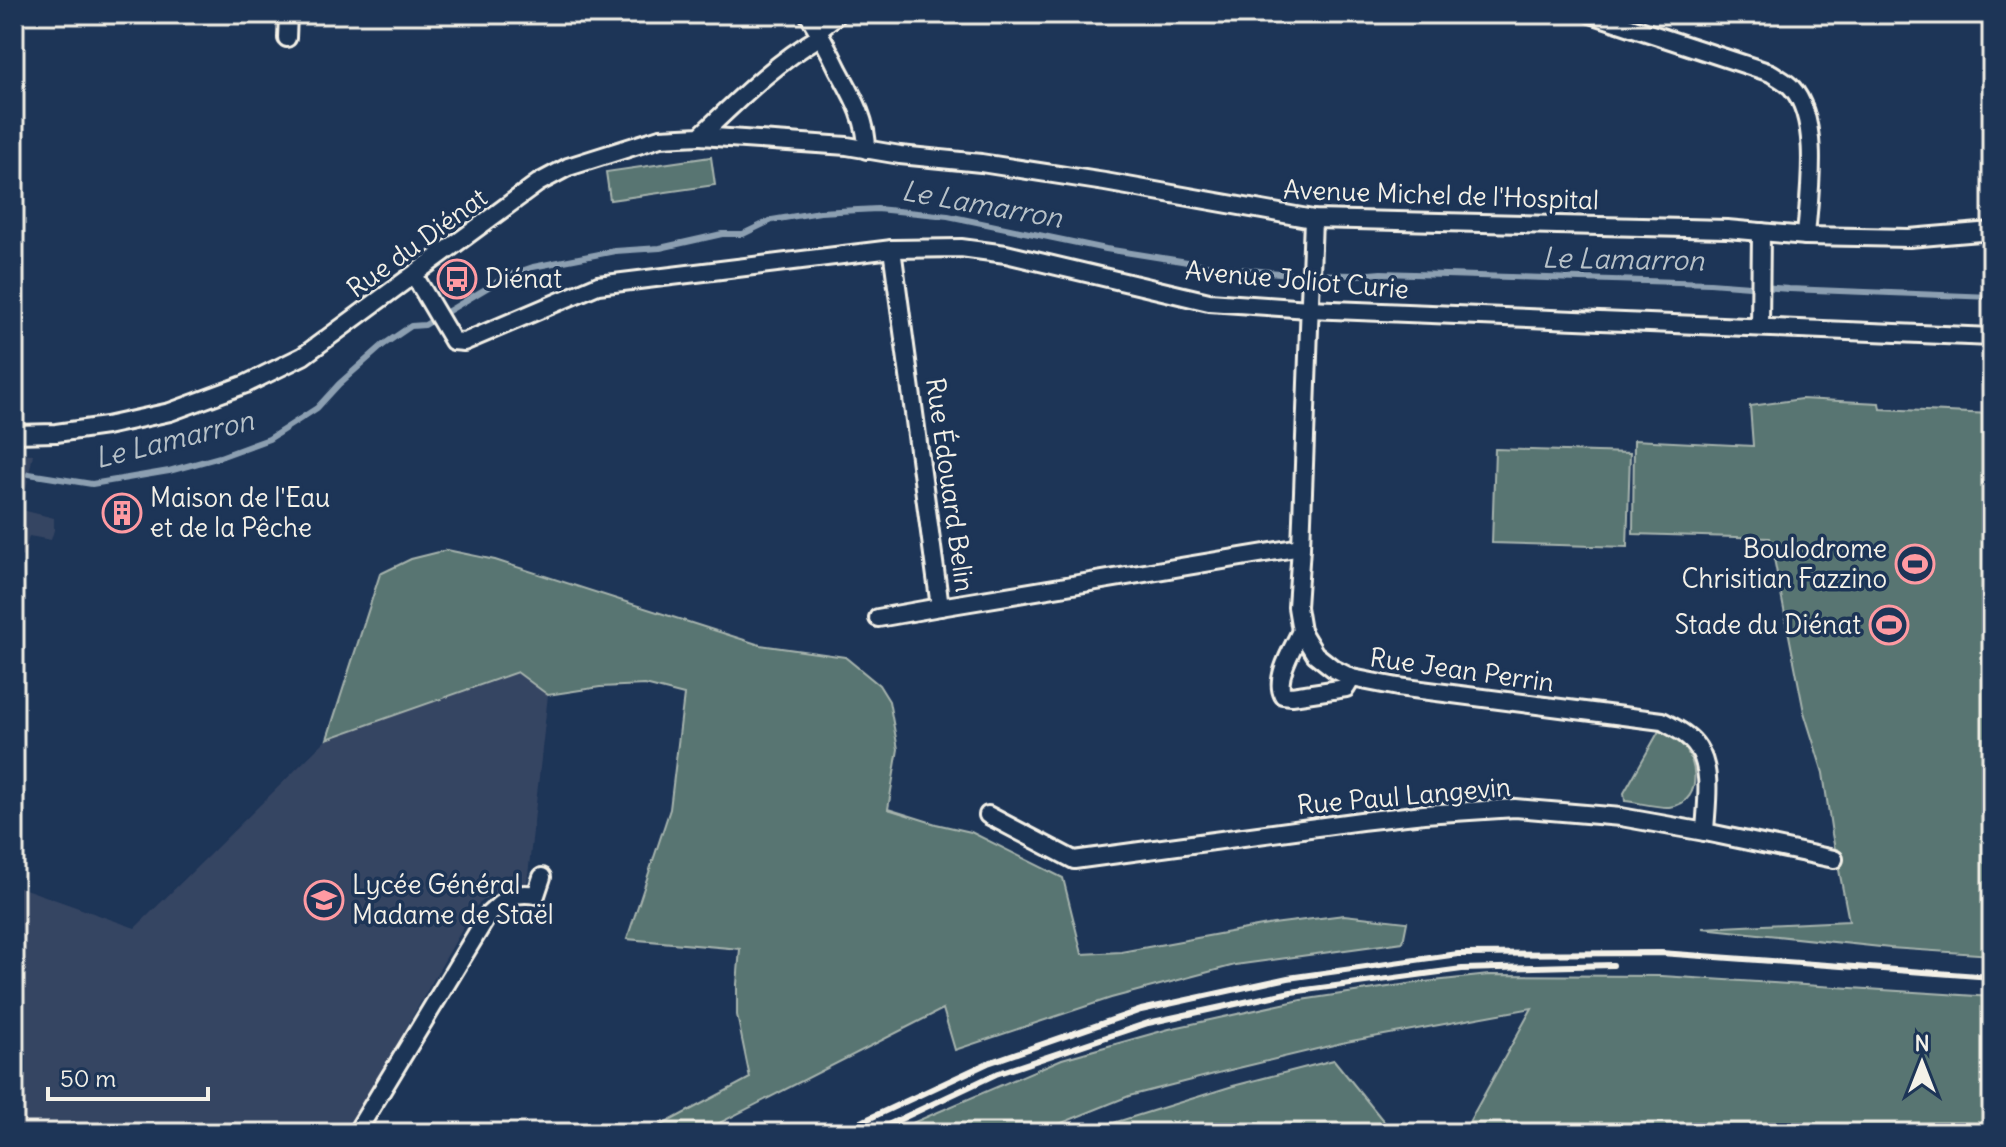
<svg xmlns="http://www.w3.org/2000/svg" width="2006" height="1147" font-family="Delius,sans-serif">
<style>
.built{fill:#354462}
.green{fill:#587572;stroke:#a6b3ad;stroke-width:2}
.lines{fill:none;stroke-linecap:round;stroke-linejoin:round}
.stream{stroke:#8c9fb1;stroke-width:6}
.street-casing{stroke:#f4f1e8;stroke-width:22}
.street{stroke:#1d3557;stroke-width:16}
.rail{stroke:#f4f1e8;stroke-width:6}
.labels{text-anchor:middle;stroke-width:7;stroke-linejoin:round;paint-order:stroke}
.street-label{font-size:26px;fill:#f4f1e8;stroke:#1d3557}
.poi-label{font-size:26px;fill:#f4f1e8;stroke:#1d3557;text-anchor:start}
.water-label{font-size:28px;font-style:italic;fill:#b7c1c8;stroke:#1d3557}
</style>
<rect width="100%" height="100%" fill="#1d3557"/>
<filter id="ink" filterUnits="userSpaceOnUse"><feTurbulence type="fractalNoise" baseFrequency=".0125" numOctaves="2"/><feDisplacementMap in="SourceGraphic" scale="16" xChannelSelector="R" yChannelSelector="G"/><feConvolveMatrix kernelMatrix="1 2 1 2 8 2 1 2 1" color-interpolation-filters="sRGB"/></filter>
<g filter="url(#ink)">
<g class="built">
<path d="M14,453L33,454L22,510L54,518V530L51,540L29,536L24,557L14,555Z"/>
<path d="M517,672L548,695L527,885L520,882L493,893L475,907L346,1133H14V885L135,928L327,739Z"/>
</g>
<g class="green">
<path d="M711,157L715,185L610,200L606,172Z"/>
<path d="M1801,399L1879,403L1880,409L1992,414V955L1890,948L1702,928L1849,921L1832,834L1823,773L1804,712L1770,538L1633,534L1634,440L1753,446L1750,406Z"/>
<path d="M1495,449L1630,453L1627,547L1492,543Z"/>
<path d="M447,550L495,560L760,645L845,657L879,685L889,701L898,749L888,809L936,824L971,832L1063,878L1082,954L1121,952L1273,924L1344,915L1407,922L1403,942L1235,965L1111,998L955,1050L943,1009L700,1133H647L750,1078L737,1015V984L740,949L627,939L670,809L684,695L645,685L600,687L548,695L517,672L327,739L380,574L411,559Z"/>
<path d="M1659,731C1663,732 1667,733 1671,735C1697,748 1708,803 1669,807C1659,808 1636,802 1625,801L1624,793Z"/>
<path d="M1489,975L1662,976L1992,997V1133H1463L1532,1008L1346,1042L1226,1071L1129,1096L1037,1133H889L1062,1059L1169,1029L1301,1000L1415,983Z"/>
<path d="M1334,1060L1389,1128L1428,1133H1081L1233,1086Z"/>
</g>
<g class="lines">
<path class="stream" d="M29,474L92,484L169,471L220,457L269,439L317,408L339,384L383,345L411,326L425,325L507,276L533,267L615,251L660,248L722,234H743L772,220L820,212L877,209L948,216L1106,249L1219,267L1290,274L1357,275L1381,273L1710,283L1789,289L1992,297"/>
<defs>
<g id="street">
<path d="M808,14C819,32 829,50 838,69C852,95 867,119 867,150"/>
<path d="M1591,14L1771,73C1778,78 1787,82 1792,88C1821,120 1809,195 1806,236"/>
<path d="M818,30L838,14"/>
<path d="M287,38L288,14"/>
<path d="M700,136L847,146L900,155L981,163L1105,182L1313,219L1727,229L1806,236L1909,238L1992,231"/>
<path d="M1313,219L1301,547L1297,607L1301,631L1315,654L1334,669L1352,678L1398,687L1662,721C1675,728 1690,735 1698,748C1713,771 1706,806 1705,832"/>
<path d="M892,249L940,607L1301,547"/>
<path d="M414,275L453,341L464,342L598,285L892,249L961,248L1006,254L1209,302L1309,309L1992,337"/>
<path d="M1760,327L1761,232"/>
<path d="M14,434L56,433L106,426L170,412L246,384L303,356L538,183L568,167L660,138L700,136C739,99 775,63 821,36"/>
<path d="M878,618L940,607"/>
<path d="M1301,631C1293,648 1274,678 1283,695L1292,696L1346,688L1352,678"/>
<path d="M988,815L1074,860L1361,821L1424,814L1515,808L1621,817L1705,832L1834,859"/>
<path d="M356,1133L488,915C506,899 511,891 536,895L542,877"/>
</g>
</defs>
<use href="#street" class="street-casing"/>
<use href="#street" class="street"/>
<g class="rail">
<path d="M838,1133L988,1063L1141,1010L1288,978L1458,954L1661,953L1992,977"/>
<path d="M871,1133L996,1074L1148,1023L1291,992L1462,969L1613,965"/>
</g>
</g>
</g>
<defs>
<symbol id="bus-ring" viewBox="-11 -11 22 22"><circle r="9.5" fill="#1d3557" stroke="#ff9aa2" stroke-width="1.5"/><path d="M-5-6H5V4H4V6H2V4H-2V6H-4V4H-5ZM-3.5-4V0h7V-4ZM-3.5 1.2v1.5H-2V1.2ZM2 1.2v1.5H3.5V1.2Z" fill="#ff9aa2"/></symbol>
<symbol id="building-ring" viewBox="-11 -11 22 22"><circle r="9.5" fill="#1d3557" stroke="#ff9aa2" stroke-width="1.5"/><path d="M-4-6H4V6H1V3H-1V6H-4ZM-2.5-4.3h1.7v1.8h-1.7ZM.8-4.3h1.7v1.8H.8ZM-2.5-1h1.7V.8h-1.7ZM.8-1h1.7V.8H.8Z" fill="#ff9aa2"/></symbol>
<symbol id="stadium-ring" viewBox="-11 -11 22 22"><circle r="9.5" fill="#1d3557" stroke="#ff9aa2" stroke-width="1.5"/><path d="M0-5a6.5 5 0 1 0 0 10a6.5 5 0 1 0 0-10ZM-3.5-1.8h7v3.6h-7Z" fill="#ff9aa2"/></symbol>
<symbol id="school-ring" viewBox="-11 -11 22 22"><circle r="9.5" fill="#1d3557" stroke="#ff9aa2" stroke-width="1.5"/><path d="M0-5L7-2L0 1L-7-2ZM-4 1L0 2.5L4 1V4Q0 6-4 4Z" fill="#ff9aa2"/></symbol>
</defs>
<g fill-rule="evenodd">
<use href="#bus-ring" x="435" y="257" width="44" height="44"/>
<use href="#building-ring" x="100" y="491" width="44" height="44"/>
<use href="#stadium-ring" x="1893" y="542" width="44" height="44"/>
<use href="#stadium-ring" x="1867" y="603" width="44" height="44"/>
<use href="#school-ring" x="302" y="878" width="44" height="44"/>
</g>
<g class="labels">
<g class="street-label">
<text transform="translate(1441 195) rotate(2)" y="9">Avenue Michel de l'Hospital</text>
<text transform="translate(417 243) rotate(-36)" y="9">Rue du Diénat</text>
<text transform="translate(1297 280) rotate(5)" y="9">Avenue Joliot Curie</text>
<text transform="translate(950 485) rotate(82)" y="9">Rue Édouard Belin</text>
<text transform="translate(1462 670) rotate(8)" y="9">Rue Jean Perrin</text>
<text transform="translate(1404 796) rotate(-5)" y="9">Rue Paul Langevin</text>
</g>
<g class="poi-label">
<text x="485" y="288">Diénat</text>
<text x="150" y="507">Maison de l'Eau<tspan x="150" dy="30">et de la Pêche</tspan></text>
<text x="1887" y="558" text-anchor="end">Boulodrome<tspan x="1887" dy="30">Chrisitian Fazzino</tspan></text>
<text x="1861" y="634" text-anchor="end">Stade du Diénat</text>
<text x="352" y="894">Lycée Général<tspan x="352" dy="30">Madame de Staël</tspan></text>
</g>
<g class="water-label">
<text transform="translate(982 204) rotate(10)" y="10">Le Lamarron</text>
<text transform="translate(1623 259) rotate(1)" y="10">Le Lamarron</text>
<text transform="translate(174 439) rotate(-14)" y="10">Le Lamarron</text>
</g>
</g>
<rect width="2006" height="1147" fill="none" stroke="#1d3557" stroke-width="48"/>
<rect x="24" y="24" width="1958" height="1099" fill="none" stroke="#f4f1e8" stroke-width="3" filter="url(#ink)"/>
<g transform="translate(1922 1063)" stroke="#1d3557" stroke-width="6" paint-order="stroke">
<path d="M0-6L14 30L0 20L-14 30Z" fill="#f4f1e8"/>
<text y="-12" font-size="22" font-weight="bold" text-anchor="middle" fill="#f4f1e8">N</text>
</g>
<path d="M48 1087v12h160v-12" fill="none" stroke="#f4f1e8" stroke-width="4"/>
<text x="60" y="1087" font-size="24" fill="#f4f1e8" stroke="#1d3557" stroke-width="6" paint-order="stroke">50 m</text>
</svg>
